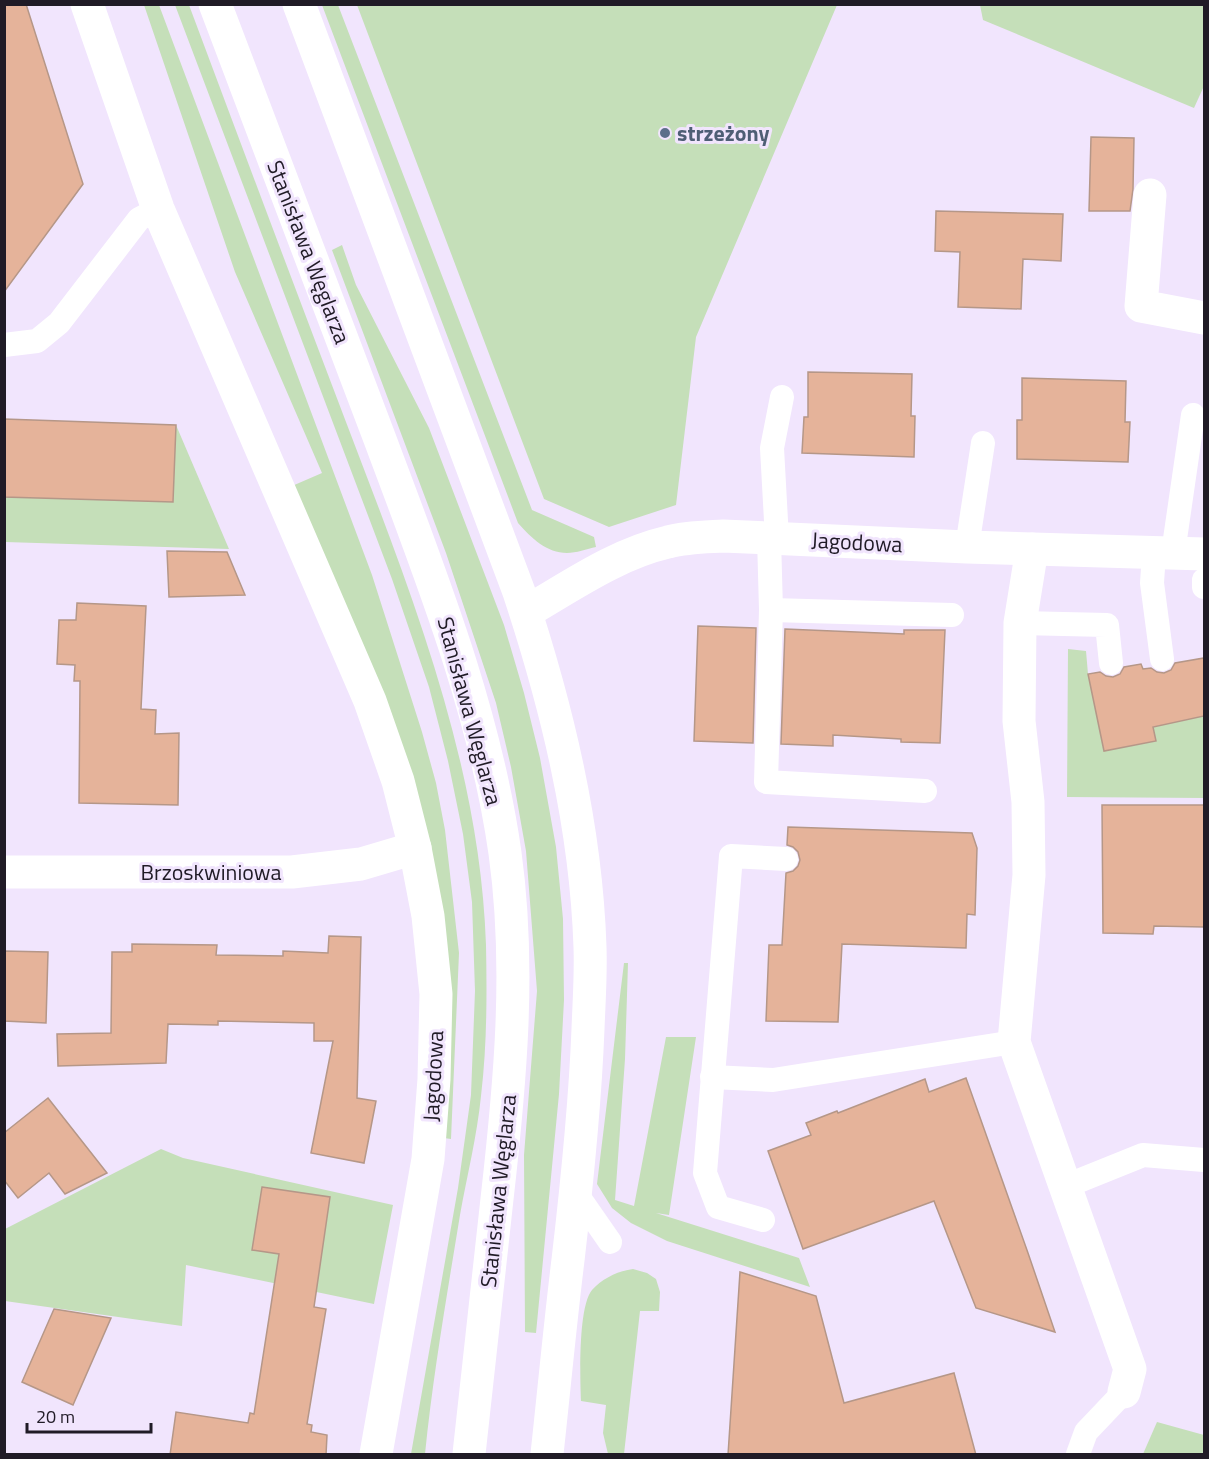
<svg xmlns="http://www.w3.org/2000/svg" width="1209" height="1459" font-family="'Titillium Web',sans-serif">
<style>
.green{fill:#c5dfb9}
.building{fill:#e5b39a;stroke:#b59788;stroke-width:1.5}
.lines{fill:none;stroke-linecap:round;stroke-linejoin:round}
.service{stroke:#fff;stroke-width:24}
.minor{stroke:#fff;stroke-width:33}
.tertiary{stroke:#fff;stroke-width:33}
.service-dot{fill:#5c6f8a;stroke:#f1e5fd;stroke-width:2}
.labels{text-anchor:middle;stroke-width:6;stroke-linejoin:round;paint-order:stroke}
.service-label{font-size:22px;font-weight:bold;fill:#4e5e75;stroke:#f1e5fd;text-anchor:start}
.street-label{font-size:22px;fill:#201b26;stroke:#f1e5fd}
</style>
<rect width="100%" height="100%" fill="#f1e5fd"/>
<g class="green">
<path d="M144,5H159L372,575L422,732L436,783L445,830L459,953L451,1139L444,1138L449,1000L292,486L322,473L235,272Z"/>
<path d="M175,5H189C241,144 293,283 346,422C410,590 480,763 486,945C487,995 487,1046 481,1096C477,1136 467,1176 460,1215C447,1295 433,1374 425,1454H411L458,1188L471,1095L475,991L472,902L463,834L448,761L429,687L392,579Z"/>
<path d="M322,5H338L532,510L594,537L596,547C587,549 576,553 567,553C547,553 531,538 518,523Z"/>
<path d="M357,5H837L696,337L676,505L609,527L544,499Z"/>
<path d="M980,5H1204V86L1194,108L983,20Z"/>
<path d="M342,245L356,285L429,428L504,625L524,693L540,758L556,847L563,919L564,1000L559,1094L536,1333L525,1332L524,1155L537,991L526,851L511,767L496,703L446,553L332,250Z"/>
<path d="M176,425L229,549L5,542V497L173,502Z"/>
<path d="M1068,649L1086,651L1088,674L1100,726L1103,747L1130,742L1131,746L1156,741L1153,727L1204,716V798L1067,797Z"/>
<path d="M624,963H628L625,1059L615,1200L634,1206L666,1037H696L669,1215L656,1213L799,1258L810,1287L667,1241L631,1223L612,1208L597,1184Z"/>
<path d="M161,1149L183,1158L393,1205L374,1304L186,1265L182,1326L5,1301V1229Z"/>
<path d="M633,1269L647,1273L656,1279L660,1292L659,1311H640L624,1454H608L603,1433L606,1405L581,1401C580,1378 578,1307 592,1290C603,1278 618,1271 633,1269Z"/>
<path d="M1157,1422L1204,1435V1454H1143Z"/>
</g>
<g class="building">
<path d="M4,4H26L83,184L4,292Z"/>
<path d="M1091,137L1134,138L1133,189L1130,211H1089Z"/>
<path d="M936,211L1063,214L1061,261L1023,259L1021,309L958,307L960,252L935,251Z"/>
<path d="M808,372L912,374L911,416H915L914,457L802,453L804,417H808Z"/>
<path d="M1022,378L1126,381L1125,422H1130L1128,462L1017,459V420H1022Z"/>
<path d="M4,419L176,425L173,502L4,497Z"/>
<path d="M167,551L227,552L245,595L169,597Z"/>
<path d="M77,603L146,606L141,709L156,710L155,734L179,733L178,805L79,803L80,681H74L75,665L57,664L59,620H76Z"/>
<path d="M698,626L756,628L753,743L694,741Z"/>
<path d="M785,629L904,634V630H945L940,743L901,742V739L833,735V746L781,744Z"/>
<path d="M1204,658V716L1153,727L1156,741L1104,751L1088,674L1100,672L1106,676L1113,677L1120,674L1124,667L1141,664L1143,669L1151,668L1157,672L1164,673L1171,670L1175,663Z"/>
<path d="M1102,805H1204V927L1154,926L1153,934L1103,933Z"/>
<path d="M788,827L972,833L977,848L975,915L967,914L966,948L842,944L838,1022L766,1021L769,945H782L786,873L793,871L798,866L800,860L798,852L793,847L787,845Z"/>
<path d="M329,936L361,937L357,1098L376,1101L364,1163L311,1153L333,1041H314V1023L218,1021V1025L168,1024L166,1063L58,1066L57,1034L111,1033L112,952H132V944L217,945L216,955L283,956V951L328,953Z"/>
<path d="M4,951L48,952L46,1023L4,1021Z"/>
<path d="M966,1078L1028,1253L1055,1332L976,1308L934,1201L803,1249L768,1151L811,1135L806,1123L837,1111L838,1113L925,1079L929,1092Z"/>
<path d="M48,1098L107,1173L65,1194L49,1173L18,1198L4,1180V1133Z"/>
<path d="M262,1187L330,1197L314,1307L326,1309L307,1424L312,1425L311,1432L327,1435L326,1455H170L176,1412L248,1423L250,1413L254,1414L279,1254L252,1250Z"/>
<path d="M740,1272L816,1296L844,1403L954,1373L976,1455H728Z"/>
<path d="M54,1309L111,1318L73,1405L22,1382Z"/>
</g>
<g class="lines">
<g class="service">
<path d="M4,345L37,341L59,323L139,219L158,209"/>
<path d="M769,538L771,610L766,782L925,791"/>
<path d="M777,539L772,448L782,397"/>
<path d="M967,547L983,443"/>
<path d="M1154,553L1152,583L1162,659"/>
<path d="M1173,553L1193,415"/>
<path d="M1204,580V587"/>
<path d="M771,610L952,615"/>
<path d="M1020,623L1107,625L1111,663"/>
<path d="M712,1077L773,1080L1014,1042"/>
<path d="M1066,1186L1143,1155L1204,1160"/>
<path d="M576,1193L610,1242"/>
<path d="M763,1220L718,1207L705,1173L731,856L786,859"/>
<path d="M1078,1454L1086,1432L1124,1392"/>
</g>
<g class="minor">
<path d="M87,4L158,209L370,701L398,781L415,848L428,916L436,994L434,1079L428,1159L376,1454"/>
<path d="M1150,195L1141,306L1204,318"/>
<path d="M1032,549L1020,623L1019,721L1028,802L1029,875L1014,1042L1130,1369L1124,1392"/>
<path d="M526,612C571,586 616,554 668,542C686,537 705,537 723,536L967,547L1204,554"/>
<path d="M4,872H292L361,864L415,848"/>
</g>
<g class="tertiary">
<path d="M215,4C270,150 325,296 381,442C431,576 485,711 505,853C521,968 510,1085 497,1199C488,1284 479,1369 469,1454"/>
<path d="M299,4L519,592C557,707 586,826 590,947C591,975 589,1002 588,1029C585,1106 577,1183 568,1260C560,1325 554,1390 547,1454"/>
</g>
</g>
<circle class="service-dot" cx="665" cy="133" r="6"/>
<g class="labels">
<g class="service-label">
<text x="677" y="141">strzeżony</text>
</g>
<g class="street-label">
<text transform="translate(309 252) rotate(69)" y="8">Stanisława Węglarza</text>
<text transform="translate(857 542) rotate(3)" y="8">Jagodowa</text>
<text transform="translate(470 711) rotate(75)" y="8">Stanisława Węglarza</text>
<text x="211" y="880">Brzoskwiniowa</text>
<text transform="translate(433 1076) rotate(-87)" y="8">Jagodowa</text>
<text transform="translate(498 1191) rotate(-84)" y="8">Stanisława Węglarza</text>
</g>
</g>
<rect width="1209" height="1459" fill="none" stroke="#201b26" stroke-width="12"/>
<path d="M27 1423v9h124v-9" fill="none" stroke="#201b26" stroke-width="3"/>
<text x="36" y="1423" font-size="18" fill="#201b26" stroke="#f1e5fd" stroke-width="4.5" paint-order="stroke">20 m</text>
</svg>
